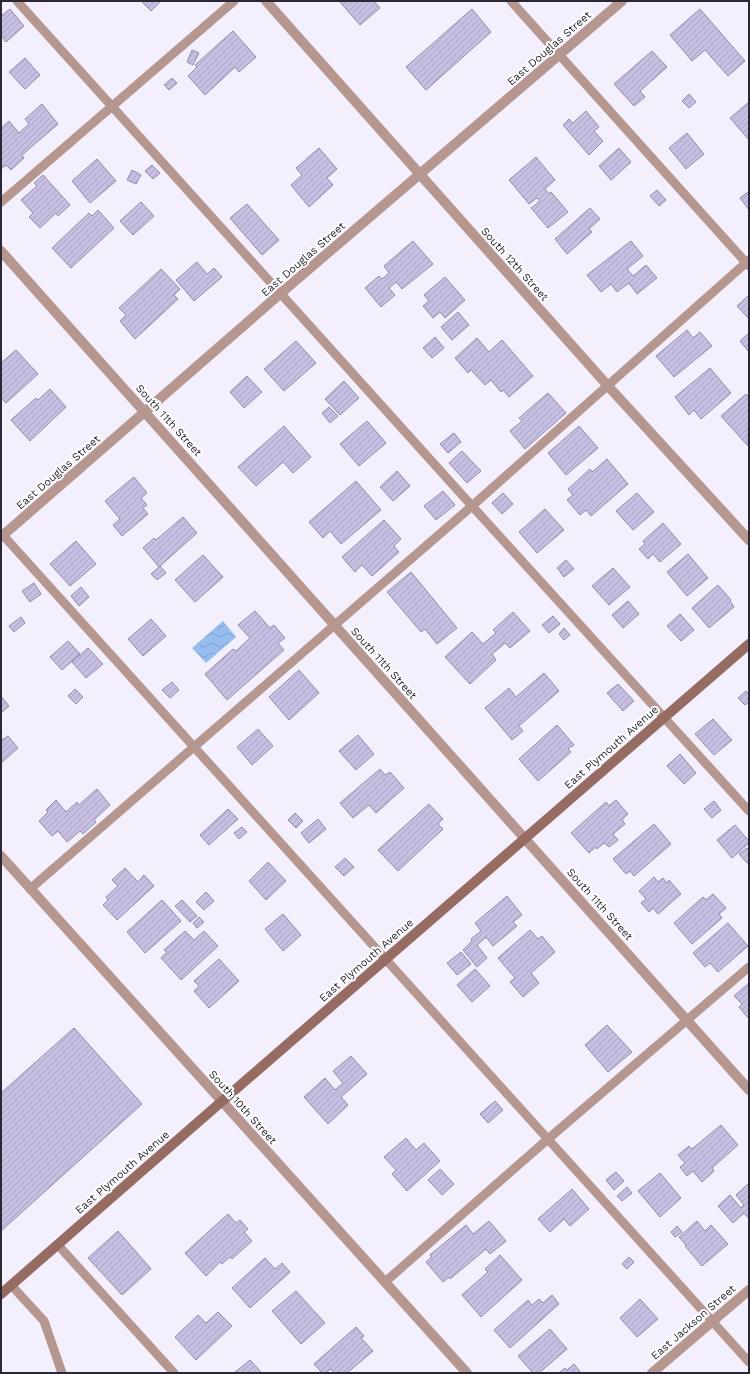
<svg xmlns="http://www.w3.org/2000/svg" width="750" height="1374" font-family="'Work Sans',sans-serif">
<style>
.water{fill:url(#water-waves)}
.building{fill:url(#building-hatch);stroke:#938cad}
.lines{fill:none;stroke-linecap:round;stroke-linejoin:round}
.lane{stroke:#b59790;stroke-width:9}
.street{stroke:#b59790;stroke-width:10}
.secondary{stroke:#966b61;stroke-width:10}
.labels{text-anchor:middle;stroke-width:4;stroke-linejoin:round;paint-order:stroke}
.street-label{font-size:11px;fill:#2b2734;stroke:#fff}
</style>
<defs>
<pattern id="water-waves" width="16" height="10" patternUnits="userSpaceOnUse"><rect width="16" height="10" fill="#96bdf0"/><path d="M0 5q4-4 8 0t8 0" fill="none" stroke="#81a2ce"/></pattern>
<pattern id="building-hatch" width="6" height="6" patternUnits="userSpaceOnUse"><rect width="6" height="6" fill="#c7bfe2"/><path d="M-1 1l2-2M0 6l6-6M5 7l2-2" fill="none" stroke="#aba4c2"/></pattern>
</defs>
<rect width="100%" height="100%" fill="#f3effd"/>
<path class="water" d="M223,621L236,637L206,663L192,648Z"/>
<g class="building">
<path d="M141,1H161L151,11Z"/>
<path d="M339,1H374L380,8L360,25Z"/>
<path d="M10,9L24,26L6,42L1,35V16Z"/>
<path d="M472,9L491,32L426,90L406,67Z"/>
<path d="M700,9L745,61L728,76L705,50L692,61L670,35Z"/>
<path d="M233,31L256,57L239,72L235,67L205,95L188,76L197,67L195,65Z"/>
<path d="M192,50L199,53L193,65L187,62Z"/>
<path d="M652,51L667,67L640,91L645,97L634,106L614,84Z"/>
<path d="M25,58L40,75L25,89L9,72Z"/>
<path d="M172,78L177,83L169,90L164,85Z"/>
<path d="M689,94L696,102L689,108L682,101Z"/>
<path d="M749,102V140L730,118Z"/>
<path d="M42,104L58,124L22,155L24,158L11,170L6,165L1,169V128L9,121L19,133L29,124L25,119Z"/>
<path d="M586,111L599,127L594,131L603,141L589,155L563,125L569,119L573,123Z"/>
<path d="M687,133L704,154L686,169L669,148Z"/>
<path d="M319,148L337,169L327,178L333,185L309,207L291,185L302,175L296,168Z"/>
<path d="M619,148L631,162L611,180L599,166Z"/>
<path d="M536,157L555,180L545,189L549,194L551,192L568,212L548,228L531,208L540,201L537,198L529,204L509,180Z"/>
<path d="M97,159L116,181L90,203L72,181Z"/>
<path d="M152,165L160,173L153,179L145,171Z"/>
<path d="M132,170L141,175L136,184L127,180Z"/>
<path d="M43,175L70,205L58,216L56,213L40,228L29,217L33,213L21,200L37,186L34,183Z"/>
<path d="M657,190L666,200L659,206L650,196Z"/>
<path d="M749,191V210L740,198Z"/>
<path d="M141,202L154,216L133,235L120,221Z"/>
<path d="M247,204L279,240L262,255L230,218Z"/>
<path d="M590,208L600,219L589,229L592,232L567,254L555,239Z"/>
<path d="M98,210L114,228L71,268L52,248L89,213L92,216Z"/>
<path d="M413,241L433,264L402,289L396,282L389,288L395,295L381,307L365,288L379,276L382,279L389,273L384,266Z"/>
<path d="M631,241L643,256L627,269L633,276L646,265L657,278L637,294L629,283L617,292L611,284L601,292L587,275Z"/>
<path d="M197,262L207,274L214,268L222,277L194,301L176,280Z"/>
<path d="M161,269L180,289L174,295L178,299L135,339L120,321L126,315L119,308Z"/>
<path d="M445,277L465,300L445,318L440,312L433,318L423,306L429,301L424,295Z"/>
<path d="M749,295V319L737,306Z"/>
<path d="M458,312L469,325L452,340L441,327Z"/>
<path d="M687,330L693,338L700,332L712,346L674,377L656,356Z"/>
<path d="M749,333V352L740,341Z"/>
<path d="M435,337L444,348L432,358L423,348Z"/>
<path d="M477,338L489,352L502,340L533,376L509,397L503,390L501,392L491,380L485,385L471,370L468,373L455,358Z"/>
<path d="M296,341L316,363L284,391L264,369Z"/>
<path d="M16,350L38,374L6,403L1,398V363Z"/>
<path d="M710,368L731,393L701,419L694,410L689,415L675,397Z"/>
<path d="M247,376L262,392L244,408L230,392Z"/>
<path d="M344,381L359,398L340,415L325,399Z"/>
<path d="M50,389L66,407L30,441L11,420L36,398L38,400Z"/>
<path d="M548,393L566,413L525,449L510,431L522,421L519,418Z"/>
<path d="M746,394L749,398L748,446L721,416Z"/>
<path d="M329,407L338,416L330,423L322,413Z"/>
<path d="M367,421L386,443L359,466L340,444Z"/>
<path d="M284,426L311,457L293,473L283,462L256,486L238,467Z"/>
<path d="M579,426L598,448L566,475L548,453Z"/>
<path d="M454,433L461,442L448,453L440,444Z"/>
<path d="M462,451L481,471L467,483L449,463Z"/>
<path d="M607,459L628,484L591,516L586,510L580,515L567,500L573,495L568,489L590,469L592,472Z"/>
<path d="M397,471L410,486L393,501L380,487Z"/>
<path d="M134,477L147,493L141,498L147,505L143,508L148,514L122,536L113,525L120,519L105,501Z"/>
<path d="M356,481L381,510L341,544L330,531L323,538L309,522Z"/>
<path d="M443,491L455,505L436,520L424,506Z"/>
<path d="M503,493L513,504L502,514L492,503Z"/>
<path d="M637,493L654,512L633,530L616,511Z"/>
<path d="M545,509L564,530L537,553L519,532Z"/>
<path d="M183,517L197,533L159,567L143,548L154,538L156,540Z"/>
<path d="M384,520L401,539L394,546L399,552L372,576L362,565L355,572L342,557Z"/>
<path d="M663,523L681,544L660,562L653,554L648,559L639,549L645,544L643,541Z"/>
<path d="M76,541L96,564L70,586L50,564Z"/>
<path d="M688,554L708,578L687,596L667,572Z"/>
<path d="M203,555L223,577L195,602L175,580Z"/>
<path d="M566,560L574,569L564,577L557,568Z"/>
<path d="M160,566L166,573L157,580L151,574Z"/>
<path d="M613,568L630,587L609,605L592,586Z"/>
<path d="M411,572L457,628L437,644L425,629L421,632L387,592Z"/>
<path d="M34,583L41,594L30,602L22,591Z"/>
<path d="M718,585L731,600L730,601L734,607L709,628L692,608Z"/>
<path d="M81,587L89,597L79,606L71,596Z"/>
<path d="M628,601L639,614L623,628L612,615Z"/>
<path d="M255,611L270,628L274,625L285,638L278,643L284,650L227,700L205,674L233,649L236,651L250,638L238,625Z"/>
<path d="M513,612L530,631L510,648L505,643L492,654L496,660L470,684L445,657L472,632L483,644L496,633L493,630Z"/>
<path d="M680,614L694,630L681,641L667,626Z"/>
<path d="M553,616L560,624L549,633L542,625Z"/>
<path d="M21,617L25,623L14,632L9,626Z"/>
<path d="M151,619L166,636L143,656L128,639Z"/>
<path d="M564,628L570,635L564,640L559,634Z"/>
<path d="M68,641L80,654L62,670L50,657Z"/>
<path d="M88,648L103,664L86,678L72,662Z"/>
<path d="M299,670L319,693L289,720L269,697Z"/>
<path d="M544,673L559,691L519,726L523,731L512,740L485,708L509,688L516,697Z"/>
<path d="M172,682L179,690L170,698L162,690Z"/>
<path d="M618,684L634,701L623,711L607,693Z"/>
<path d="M75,689L83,697L76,704L68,696Z"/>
<path d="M746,691L749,695V702L745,705L738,698Z"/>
<path d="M1,696L9,706L1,713Z"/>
<path d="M713,719L732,740L714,755L695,734Z"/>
<path d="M557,725L574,745L568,749L571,752L538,781L519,759Z"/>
<path d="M258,729L273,746L252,765L237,747Z"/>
<path d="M358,735L374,754L356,770L339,751Z"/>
<path d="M8,736L18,748L1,763V739L2,740Z"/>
<path d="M680,754L696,773L684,784L667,766Z"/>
<path d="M380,769L385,775L390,772L404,788L376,813L369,805L353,818L340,803Z"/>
<path d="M97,789L110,805L94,820L96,822L83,834L80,831L67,842L58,831L52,836L39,821L48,812L46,810L56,800L66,812L77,802L79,805Z"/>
<path d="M616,800L628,814L622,820L625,824L613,834L618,840L609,847L604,843L597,849L596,847L589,853L571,833L606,802L609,806Z"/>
<path d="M714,801L721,810L712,818L704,809Z"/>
<path d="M429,804L443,819L438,824L443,829L398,871L378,850Z"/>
<path d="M228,809L238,819L209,845L200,835Z"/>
<path d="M295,813L303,821L296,828L288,820Z"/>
<path d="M318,819L326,829L309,843L301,833Z"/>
<path d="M654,824L671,844L634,876L630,871L626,874L613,859Z"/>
<path d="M735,825L749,841V843L732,858L717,840Z"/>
<path d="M242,827L247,832L239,839L234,833Z"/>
<path d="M747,848L749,850V862L747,863L739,854Z"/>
<path d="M345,858L354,867L344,876L335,867Z"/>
<path d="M268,862L286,881L266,900L249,881Z"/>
<path d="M125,868L138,882L144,875L154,886L117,920L103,905L108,900L106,897L118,886L112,880Z"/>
<path d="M654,877L658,882L663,878L667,883L669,880L681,894L658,914L653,908L649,912L641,903L646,899L639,891Z"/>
<path d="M206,892L214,901L204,910L196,902Z"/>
<path d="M713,894L726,908L719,914L722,918L692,944L674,923L703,897L706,900Z"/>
<path d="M507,896L522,915L513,922L517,926L493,946L486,937L477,945L487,958L477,967L463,950L472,941L471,939L481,931L475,923Z"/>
<path d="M162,900L181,921L145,953L127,932Z"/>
<path d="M182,900L197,916L190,922L175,906Z"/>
<path d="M283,914L301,935L283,951L265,929Z"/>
<path d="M199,917L204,922L197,928L193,923Z"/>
<path d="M728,923L748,946L718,972L710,963L705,967L693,953Z"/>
<path d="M530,930L538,939L542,936L555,952L531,973L539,983L523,997L510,982L515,978L498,958Z"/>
<path d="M185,931L194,940L204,931L218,946L181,980L161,958L167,952L164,950Z"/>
<path d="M461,952L471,964L457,975L447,963Z"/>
<path d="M219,959L239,981L209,1008L194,991L199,986L194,981Z"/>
<path d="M475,969L490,986L472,1002L457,985Z"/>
<path d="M749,983V1019L739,1007L742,1004L734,996Z"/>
<path d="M607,1025L632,1052L608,1072L585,1045Z"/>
<path d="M74,1028L142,1104L1,1231V1093Z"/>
<path d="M351,1056L367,1074L341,1097L348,1105L328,1124L304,1097L325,1078L335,1090L343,1083L333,1071Z"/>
<path d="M495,1101L503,1110L488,1123L480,1114Z"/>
<path d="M721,1125L738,1145L712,1168L714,1171L702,1182L693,1171L687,1176L680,1167L685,1163L678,1155L689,1146L692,1149Z"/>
<path d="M406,1138L416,1150L424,1143L440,1161L407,1191L392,1174L396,1170L384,1157Z"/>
<path d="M440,1169L454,1184L442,1195L428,1180Z"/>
<path d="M616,1172L624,1181L614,1190L606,1180Z"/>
<path d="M660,1173L681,1198L660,1217L638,1191Z"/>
<path d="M749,1183V1219L744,1213L733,1223L718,1206L730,1195L741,1208L744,1205L736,1195Z"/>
<path d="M627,1187L632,1193L622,1201L617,1196Z"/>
<path d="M572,1189L589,1209L570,1226L564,1219L550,1232L538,1219Z"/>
<path d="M228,1214L236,1223L240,1220L248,1229L244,1232L252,1241L232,1259L230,1257L222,1264L220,1262L206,1276L185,1253Z"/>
<path d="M489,1221L506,1241L490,1254L486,1249L450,1279L449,1277L443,1282L426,1262L432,1257L430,1255L466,1225L473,1234Z"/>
<path d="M697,1221L705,1231L711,1225L728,1244L702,1266L685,1246L686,1245L679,1237Z"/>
<path d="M677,1226L682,1232L675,1237L671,1232Z"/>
<path d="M118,1231L151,1269L122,1295L88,1258Z"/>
<path d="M500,1255L522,1280L481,1317L462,1295L488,1272L485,1269Z"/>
<path d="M629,1257L634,1262L627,1269L622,1264Z"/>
<path d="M265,1258L275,1269L282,1263L290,1272L250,1308L232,1288Z"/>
<path d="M296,1291L325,1323L301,1344L272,1311Z"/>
<path d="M552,1295L559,1304L510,1348L494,1330L528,1300L532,1305L539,1299L543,1303Z"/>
<path d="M640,1299L658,1319L637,1337L620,1318Z"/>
<path d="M218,1312L232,1326L196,1360L175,1337L198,1315L206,1323Z"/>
<path d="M356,1327L364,1336L361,1338L373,1351L347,1373H334L331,1369L326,1373H322L314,1364Z"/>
<path d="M550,1329L567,1349L539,1373H533L518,1356Z"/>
<path d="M250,1360L262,1373H234Z"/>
<path d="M574,1364L581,1373H559L565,1368L567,1370Z"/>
</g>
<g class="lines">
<g class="lane">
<path d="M17,1L472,506L749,811"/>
<path d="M511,1L749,266"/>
<path d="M1,202L234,1"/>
<path d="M1,533L749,1362"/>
<path d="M30,889L472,506L749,260"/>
<path d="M58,1245L174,1373"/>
<path d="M385,1282L548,1139L749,967"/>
<path d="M11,1285L44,1321L62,1373"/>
</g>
<g class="street">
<path d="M266,1L608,386L749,540"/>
<path d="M1,251L749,1090"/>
<path d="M1,537L281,293L622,1"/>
<path d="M1,856L467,1373"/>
<path d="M652,1373L749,1290"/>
</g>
<path class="secondary" d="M1,1294L244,1082L749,644"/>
</g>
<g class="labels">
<g class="street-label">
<text transform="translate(549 48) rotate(-41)" y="4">East Douglas Street</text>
<text transform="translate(303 259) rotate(-41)" y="4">East Douglas Street</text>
<text transform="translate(515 264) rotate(48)" y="4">South 12th Street</text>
<text transform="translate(169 420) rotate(48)" y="4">South 11th Street</text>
<text transform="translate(58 472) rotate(-41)" y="4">East Douglas Street</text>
<text transform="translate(384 663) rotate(48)" y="4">South 11th Street</text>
<text transform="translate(611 747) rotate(-41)" y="4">East Plymouth Avenue</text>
<text transform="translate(600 904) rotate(48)" y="4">South 11th Street</text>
<text transform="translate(366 960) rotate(-41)" y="4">East Plymouth Avenue</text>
<text transform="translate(243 1107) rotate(48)" y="4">South 10th Street</text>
<text transform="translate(122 1172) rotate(-41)" y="4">East Plymouth Avenue</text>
<text transform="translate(693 1322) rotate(-41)" y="4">East Jackson Street</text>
</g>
</g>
<rect width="750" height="1374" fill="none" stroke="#2b2734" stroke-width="4"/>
</svg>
